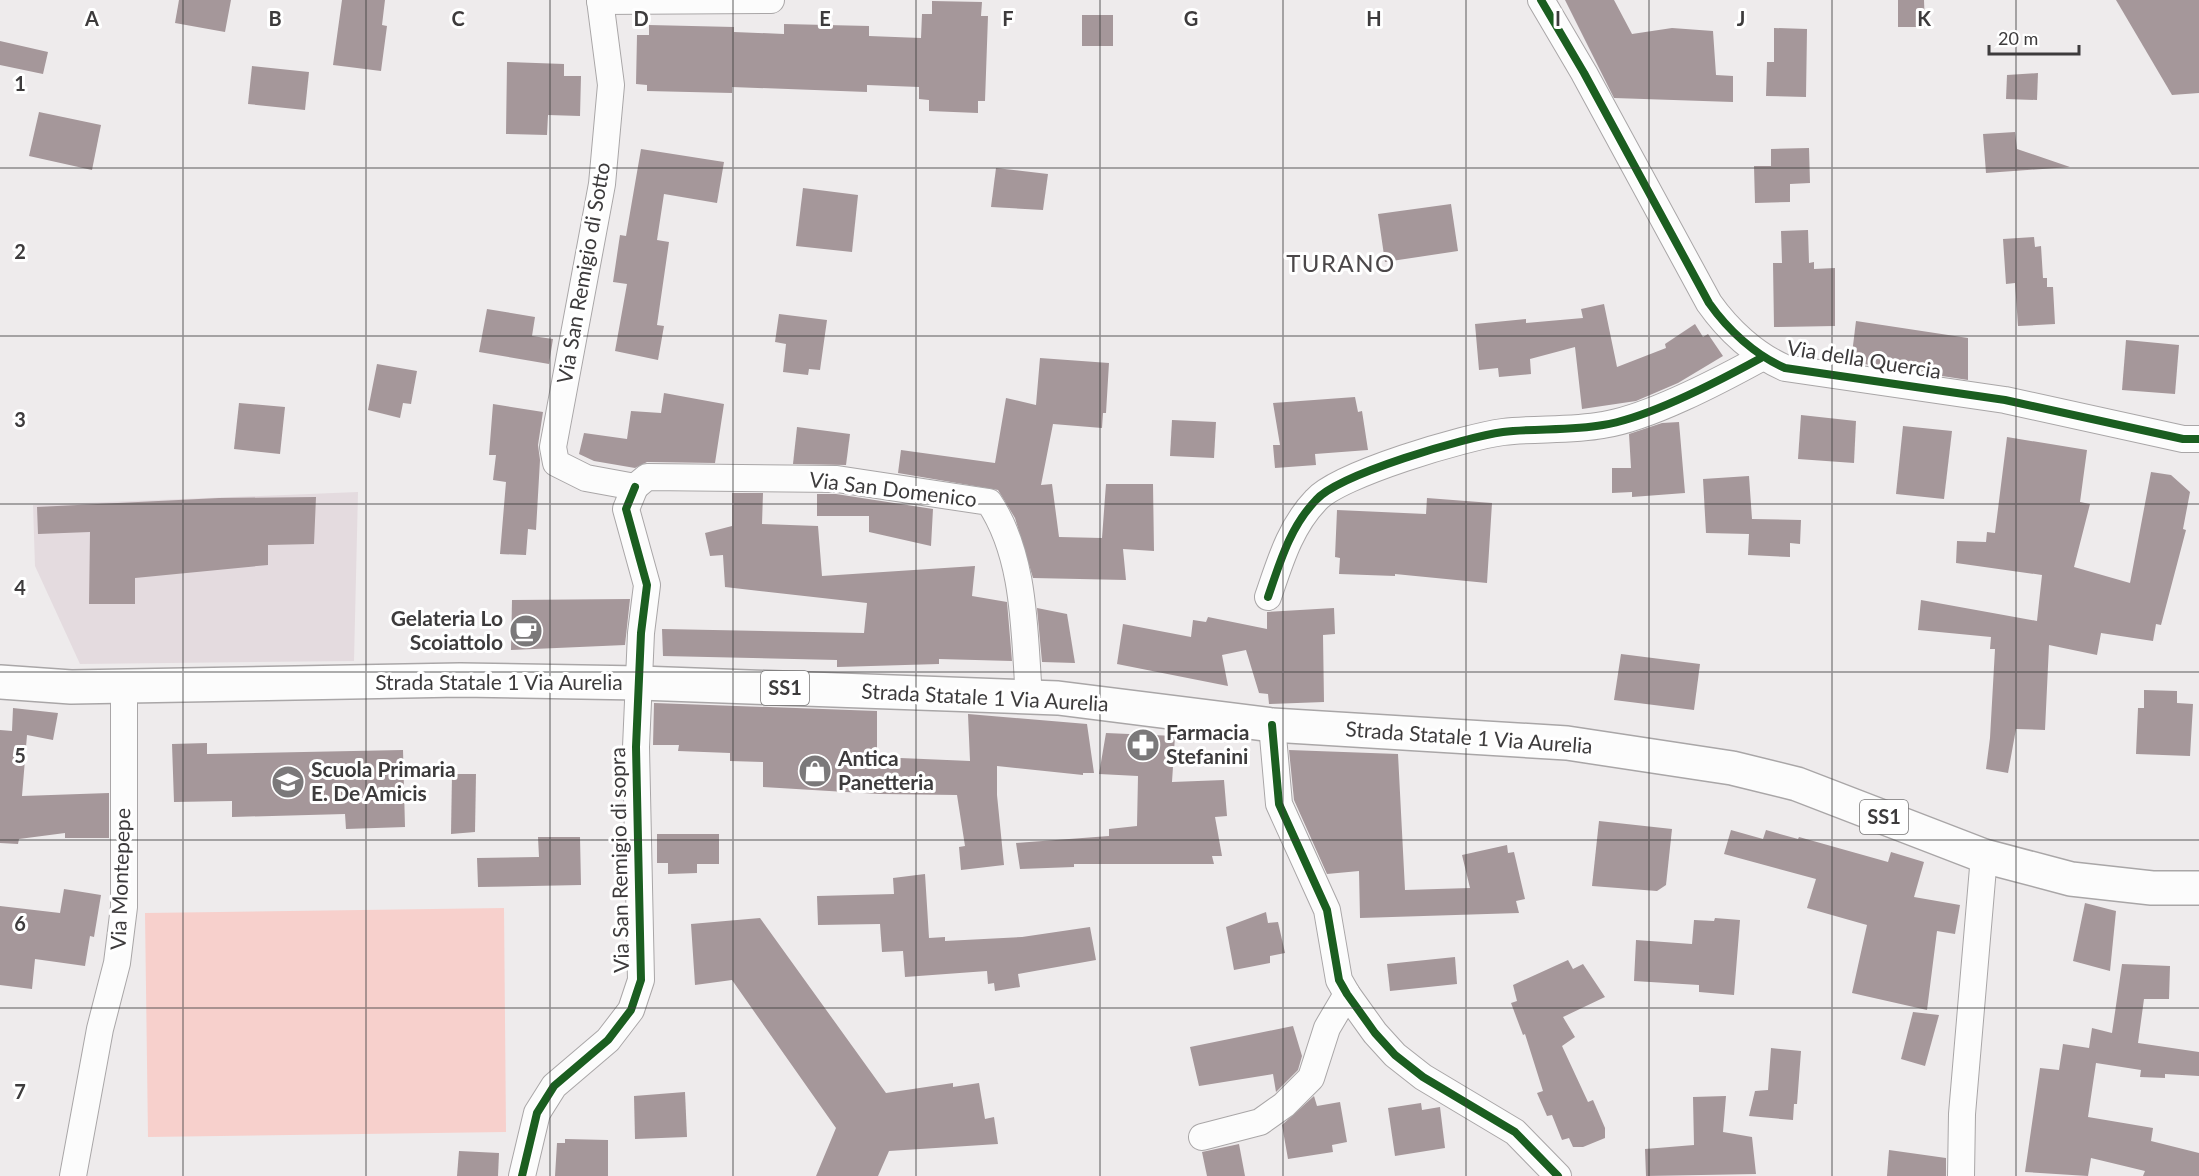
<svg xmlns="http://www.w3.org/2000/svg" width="2199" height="1176" font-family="Lato,sans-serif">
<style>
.built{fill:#e4dbdf}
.green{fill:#f7d0cc}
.building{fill:#a5979a}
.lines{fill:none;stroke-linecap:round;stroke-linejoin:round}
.minor-casing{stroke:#a9a6a7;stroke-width:28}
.primary-casing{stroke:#a9a6a7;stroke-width:36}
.minor{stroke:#fcfcfc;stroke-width:26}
.primary{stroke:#fcfcfc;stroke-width:33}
.cycleway-casing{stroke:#fff;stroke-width:11}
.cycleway{stroke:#1b5e20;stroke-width:8}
.grid{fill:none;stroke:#3d3b3c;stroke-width:1.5;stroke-opacity:0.55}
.labels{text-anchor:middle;stroke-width:6;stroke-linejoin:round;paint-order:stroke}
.shield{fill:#fff;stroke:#777676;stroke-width:1.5}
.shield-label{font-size:20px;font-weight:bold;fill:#3d3b3c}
.street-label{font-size:21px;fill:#3d3b3c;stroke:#fff}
.poi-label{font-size:21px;font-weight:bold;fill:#3d3b3c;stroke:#fff;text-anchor:start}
.quarter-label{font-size:24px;letter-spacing:1.5px;fill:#4b4749;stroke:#fff}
.grid-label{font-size:20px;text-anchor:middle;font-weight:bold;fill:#3d3b3c;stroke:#fff;stroke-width:6;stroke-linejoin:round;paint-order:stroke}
</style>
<rect width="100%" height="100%" fill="#eeebec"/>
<path class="built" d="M358,492L354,661L80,664L35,566L33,505Z"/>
<path class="green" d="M504,908L506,1132L148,1137L145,913Z"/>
<g class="building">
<path d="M179,0H231L225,32L175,23Z"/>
<path d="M342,0H385L382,25L387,26L381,71L333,65Z"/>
<path d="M1565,0H1614L1632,34L1672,28L1713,31L1716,75L1733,76V102L1614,98Z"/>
<path d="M1898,0H1924L1925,27H1898Z"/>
<path d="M2116,0H2199V93L2172,95Z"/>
<path d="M932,1L982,2L981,16H988L985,101H978V113L929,111V100L919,99V87L867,85V92L732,87V93L647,91V85L636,84L637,35H649V25L734,27V32L784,34V24L869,26V36L921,38L922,14H932Z"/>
<rect x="1082" y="15" width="31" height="31"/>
<path d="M1774,28L1807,29L1806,97L1766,96L1767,62H1774Z"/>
<path d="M0,41L48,52L43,74L0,65Z"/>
<path d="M507,62L564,64V76H581L580,116L548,115L547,135L506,134Z"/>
<path d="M252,66L309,72L305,110L248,104Z"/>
<path d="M2038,73L2037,100L2006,99L2007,75Z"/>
<path d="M39,112L101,125L92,170L29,156Z"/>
<path d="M2015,132L2017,149L2070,167L1986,173L1983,134Z"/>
<path d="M1809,148L1810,183L1790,184V202L1755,203L1754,166H1771V149Z"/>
<path d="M641,149L724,162L717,203L664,194L657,240L669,242L657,325L664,326L658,360L615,351L627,284L613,282L620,235L626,236Z"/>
<path d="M996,168L1048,174L1043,210L991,207Z"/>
<path d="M803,188L858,195L852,252L796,246Z"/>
<path d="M1451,204L1458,251L1385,262L1378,214Z"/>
<path d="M1808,230L1809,263L1814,262V269L1835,268V326L1774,327L1773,263H1782L1781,231Z"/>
<path d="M2034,237L2035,247L2041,246L2043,278H2047V287H2053L2055,324L2018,326L2015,283L2006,284L2003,239Z"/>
<path d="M1604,304L1617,367L1666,348L1665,344L1695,324L1703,337L1708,334L1723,356L1678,383L1636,401L1582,409L1575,347L1530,359L1531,374L1499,377L1498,368L1479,370L1475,324L1526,319V323L1583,318L1581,309Z"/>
<path d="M487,309L535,317L532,336L553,339L549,364L479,352Z"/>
<path d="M779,314L827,320L820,370L809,369L808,375L783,372L786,344L775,342Z"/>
<path d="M1856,321L1968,338V380L1851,362Z"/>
<path d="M2126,340L2179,345L2175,394L2122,390Z"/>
<path d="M1040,358L1109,363L1106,413H1103L1102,428L1053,424L1041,485L1052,484L1059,537L1102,538L1106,484H1153L1154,551L1123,549L1126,580L1033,578L1015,518L998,490L898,473L901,450L995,463L1006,398L1036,405Z"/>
<path d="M377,364L417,371L411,404L403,403L400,418L368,410Z"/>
<path d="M664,393L724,404L715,463L647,462L635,468L594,461L579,454L584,433L627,439L631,411L661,413Z"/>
<path d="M1355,397L1358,412L1362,411L1368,450L1315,454L1316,465L1275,468L1273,445H1280L1273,403Z"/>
<path d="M239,403L285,407L280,454L234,449Z"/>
<path d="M493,404L543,412L538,445L540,460L536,530L528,529L526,555L500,554L506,482L493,480L496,455H489Z"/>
<path d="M1801,415L1856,421L1854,463L1798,459Z"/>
<path d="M1172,420L1216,422L1214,458L1170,456Z"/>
<path d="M1679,422L1685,493L1632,497V492L1612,493V468H1631L1629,434L1662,423Z"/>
<path d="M1903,426L1952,431L1944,499L1896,494Z"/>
<path d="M797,427L850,434L846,465L793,464Z"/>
<path d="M2007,437L2087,450L2080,502L2090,504L2074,567L2130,583L2151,472L2171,475L2190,492L2183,529L2186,530L2161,625L2156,624L2153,641L2101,633L2097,655L2049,645L2045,730L2016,729L2008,773L1986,769L1990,738L1995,649H1990L1991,637L1918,630L1921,600L2037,621L2042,575L1956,563L1957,541L1986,542L1987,532L1995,533Z"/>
<path d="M1749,476L1752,519L1801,520L1800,544L1790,543V557L1748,555L1749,534L1706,533L1703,479Z"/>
<path d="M732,493H763L762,524L818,526L822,576L975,566L972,596L1007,602L1012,661L939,659V664L837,667V660L663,656L662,629L864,633L867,603L725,587L723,555L710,556L705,533L732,526Z"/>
<path d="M817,494H836L933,509L931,546L869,532V516H817Z"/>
<path d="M316,497L314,544L268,545V565L135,578V604H89L90,532L38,534L37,507L219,498Z"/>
<path d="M1427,498L1492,503L1487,583L1395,574V576L1339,574L1340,558L1335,557L1337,510L1426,514Z"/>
<path d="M630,599L625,645L511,650L512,600Z"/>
<path d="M1037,608L1067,614L1075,663L1042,662Z"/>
<path d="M1334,608L1335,634L1323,635L1324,702L1269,704L1268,694L1259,693L1246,650L1222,655L1228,686L1117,664L1123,624L1191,637L1193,620L1206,622L1208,617L1267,629V612Z"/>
<path d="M1621,654L1700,664L1694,710L1614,700Z"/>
<path d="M2144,690L2177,691V703L2193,704L2190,756L2136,754L2138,708H2144Z"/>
<path d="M654,703L877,711V757L970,761L968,714L1087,724L1094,773H1083V775L997,766V795L1004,865L961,870L959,847L965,846L957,795L879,794L763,787V762L730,761V753L678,751L679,745H653Z"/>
<path d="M13,708L58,713L53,740L27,735L22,796L109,793V838H65V833L19,839L18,844L0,843V730L12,731Z"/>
<path d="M1106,733L1175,736L1172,782L1224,780L1227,816L1215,817L1222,856H1212L1214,864H1074V867L1020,869L1016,843L1109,836V829L1137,826L1138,776L1099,774Z"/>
<path d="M207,743V754L403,750L405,827L346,829L345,814L232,817V801L174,802L172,744Z"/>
<path d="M1289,750L1398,754L1405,890L1470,888L1462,855L1507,845L1508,853L1514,852L1525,899L1516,901L1519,913L1360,918L1359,871L1327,874L1294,800Z"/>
<path d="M452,774H476L475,832L451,834Z"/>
<path d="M1599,821L1672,829L1666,885L1657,891L1592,886Z"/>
<path d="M1731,830L1763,839L1766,830L1798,839L1799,837L1888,862L1891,852L1924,862L1914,897L1960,905L1955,934L1937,931L1927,1010L1852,993L1867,925L1807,908L1816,879L1724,854Z"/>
<path d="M657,834H719V864H697V873L668,874V863H657Z"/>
<path d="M538,837H580L581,885L478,887L477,858L539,857Z"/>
<path d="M925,874L929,938L945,937V941L1022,937L1090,927L1096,960L1018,974L1020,987L995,991L994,983L988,984L987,971L905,977L903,951L882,952L880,924L818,925L817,896L894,894L893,878Z"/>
<path d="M64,889L101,895L94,937L90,936L85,966L35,959L32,989L0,985V906L60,913Z"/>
<path d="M2085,903L2116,911L2110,971L2073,961Z"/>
<path d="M1266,912L1268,923L1278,922L1285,953L1270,956V963L1234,970L1226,927Z"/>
<path d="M760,918L886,1093L953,1083V1087L979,1083L985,1119L994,1117L998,1144L889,1151L878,1176H816L836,1128L732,980L695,985L691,924Z"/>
<path d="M1715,918L1740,920L1734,995L1699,992V985L1634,981L1636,940L1692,944L1694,920L1714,921Z"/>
<path d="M1455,957L1457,984L1390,991L1387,964Z"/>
<path d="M1568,960L1573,969L1583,964L1605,997L1563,1017L1575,1037L1562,1046L1588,1102L1593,1100L1605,1128V1138L1583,1147H1573L1569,1138L1562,1140L1552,1115L1547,1116L1537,1093L1543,1091L1525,1034L1523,1035L1511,1003L1517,1001L1513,985Z"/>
<path d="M2122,964L2170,966L2169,999H2144L2138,1043L2199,1052V1076L2165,1074V1078L2140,1077L2141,1070L2096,1063L2088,1117L2153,1128L2151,1141L2199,1153V1176H2143L2145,1171L2091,1158L2088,1176L2025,1172L2040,1068L2059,1070L2063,1044L2089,1048L2092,1028L2112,1033Z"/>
<path d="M1913,1012L1939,1015L1925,1066L1901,1059Z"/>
<path d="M1293,1026L1302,1056L1298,1070L1276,1092L1273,1074L1199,1086L1190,1047Z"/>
<path d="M1771,1048L1801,1051L1797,1104H1794L1793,1120L1749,1116L1755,1091L1768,1090Z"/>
<path d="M685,1092L687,1137L635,1139L634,1096Z"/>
<path d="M1314,1096L1317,1106L1340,1102L1347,1142L1332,1145L1333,1152L1288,1159L1282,1125Z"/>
<path d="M1726,1096L1723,1132L1752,1137L1756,1174L1646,1176L1645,1149L1694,1145L1693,1097Z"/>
<path d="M1421,1103L1422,1110L1440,1107L1445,1148L1395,1156L1388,1108Z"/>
<path d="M565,1139L608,1140V1176H555L557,1143H565Z"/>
<path d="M1239,1144L1245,1176H1207L1202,1152Z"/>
<path d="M1889,1150L1946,1158V1176H1887Z"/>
<path d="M459,1151L499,1153L498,1176H457Z"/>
</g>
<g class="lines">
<defs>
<g id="minor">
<path d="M600,0L611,85L602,184L553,447L556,463L586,478L635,487"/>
<path d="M1541,0L1584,73L1709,303C1728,330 1755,355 1785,368L2005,400L2183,439H2199"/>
<path d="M600,1L771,0"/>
<path d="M635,487L647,477L837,479L989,502C1026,557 1024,633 1029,697"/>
<path d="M1268,597C1280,562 1290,527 1316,500C1339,474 1466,437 1503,432C1536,428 1570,431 1603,425C1649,418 1719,381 1761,358"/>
<path d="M1272,725L1279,804L1327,910L1339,980L1347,994L1375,1033L1395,1055L1423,1077L1515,1132L1558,1176"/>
<path d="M1202,1137L1260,1122L1284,1105L1311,1078L1327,1028L1347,994"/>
<path d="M73,1176L100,1029L117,963L124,907V686"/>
<path d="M522,1176L537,1113L554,1086L608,1040L631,1010L641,980L636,747L641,633L647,585L626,509L635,487"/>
<path d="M1961,1176L1962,1114L1984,856"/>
</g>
<path id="primary" d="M0,682L71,687L460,680L640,683L1058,698L1272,725L1567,743L1732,768L1797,784L1984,856L2071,879L2152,888H2199"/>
</defs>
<use href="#minor" class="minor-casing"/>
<use href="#primary" class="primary-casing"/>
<use href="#minor" class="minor"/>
<use href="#primary" class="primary"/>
<defs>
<g id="cycleway">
<path d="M1541,0L1584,73L1709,303C1728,330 1755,355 1785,368L2005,400L2183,439H2199"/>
<path d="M1268,597C1280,562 1290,527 1316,500C1339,474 1466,437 1503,432C1536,428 1570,431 1603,425C1649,418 1719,381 1761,358"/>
<path d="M1272,725L1279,804L1327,910L1339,980L1347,994L1375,1033L1395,1055L1423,1077L1515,1132L1558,1176"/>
<path d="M522,1176L537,1113L554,1086L608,1040L631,1010L641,980L636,747L641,633L647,585L626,509L635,487"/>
</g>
</defs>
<use href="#cycleway" class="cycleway-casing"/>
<use href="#cycleway" class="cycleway"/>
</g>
<path class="grid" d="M183,0V1176M366,0V1176M550,0V1176M733,0V1176M916,0V1176M1100,0V1176M1283,0V1176M1466,0V1176M1649,0V1176M1832,0V1176M2016,0V1176M0,168H2199M0,336H2199M0,504H2199M0,672H2199M0,840H2199M0,1008H2199"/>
<defs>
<symbol id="cafe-disc" viewBox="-11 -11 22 22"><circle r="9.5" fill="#7b797a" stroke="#fff"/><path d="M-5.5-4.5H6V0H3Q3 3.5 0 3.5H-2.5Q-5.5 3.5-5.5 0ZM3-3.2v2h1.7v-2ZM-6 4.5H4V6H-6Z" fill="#fff"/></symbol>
<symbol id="pharmacy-disc" viewBox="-11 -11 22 22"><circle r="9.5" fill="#7b797a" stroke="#fff"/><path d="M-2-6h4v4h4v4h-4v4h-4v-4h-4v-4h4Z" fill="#fff"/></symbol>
<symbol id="shop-disc" viewBox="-11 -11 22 22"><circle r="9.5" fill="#7b797a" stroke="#fff"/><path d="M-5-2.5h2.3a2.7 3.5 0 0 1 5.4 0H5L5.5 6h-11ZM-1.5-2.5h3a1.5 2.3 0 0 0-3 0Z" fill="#fff"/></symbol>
<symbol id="school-disc" viewBox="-11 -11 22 22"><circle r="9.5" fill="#7b797a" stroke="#fff"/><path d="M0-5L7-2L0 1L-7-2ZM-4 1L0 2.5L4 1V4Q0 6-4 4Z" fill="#fff"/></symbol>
</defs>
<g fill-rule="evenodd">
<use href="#cafe-disc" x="507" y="612" width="38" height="38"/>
<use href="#pharmacy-disc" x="1124" y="726" width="38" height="38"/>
<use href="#shop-disc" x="796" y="752" width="38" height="38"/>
<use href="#school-disc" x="269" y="763" width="38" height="38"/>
</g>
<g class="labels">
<g class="shield">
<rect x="761" y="671" width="48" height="34" rx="4.5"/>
<rect x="1860" y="800" width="48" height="34" rx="4.5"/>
</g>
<g class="shield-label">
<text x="785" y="695">SS1</text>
<text x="1884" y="824">SS1</text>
</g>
<g class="street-label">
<text transform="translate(584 273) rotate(-80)" y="7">Via San Remigio di Sotto</text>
<text transform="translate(1864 360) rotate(9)" y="7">Via della Quercia</text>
<text transform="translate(893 490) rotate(7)" y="7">Via San Domenico</text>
<text x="499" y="690">Strada Statale 1 Via Aurelia</text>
<text transform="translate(985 698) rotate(3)" y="7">Strada Statale 1 Via Aurelia</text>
<text transform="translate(1469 738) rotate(4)" y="7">Strada Statale 1 Via Aurelia</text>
<text transform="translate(620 860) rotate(-91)" y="7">Via San Remigio di sopra</text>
<text transform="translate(121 879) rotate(-88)" y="7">Via Montepepe</text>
</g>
<g class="poi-label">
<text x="503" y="626" text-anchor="end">Gelateria Lo<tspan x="503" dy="24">Scoiattolo</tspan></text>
<text x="1166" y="740">Farmacia<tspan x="1166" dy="24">Stefanini</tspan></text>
<text x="838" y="766">Antica<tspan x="838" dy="24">Panetteria</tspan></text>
<text x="311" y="777">Scuola Primaria<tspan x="311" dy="24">E. De Amicis</tspan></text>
</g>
<g class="quarter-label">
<text x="1341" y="272">TURANO</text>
</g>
</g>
<g class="grid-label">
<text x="92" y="26">A</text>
<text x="275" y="26">B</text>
<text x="458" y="26">C</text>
<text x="641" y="26">D</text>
<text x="825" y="26">E</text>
<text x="1008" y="26">F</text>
<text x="1191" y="26">G</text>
<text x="1374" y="26">H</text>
<text x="1558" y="26">I</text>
<text x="1741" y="26">J</text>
<text x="1924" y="26">K</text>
<text x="20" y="91">1</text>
<text x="20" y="259">2</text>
<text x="20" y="427">3</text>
<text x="20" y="595">4</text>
<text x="20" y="763">5</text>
<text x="20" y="931">6</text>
<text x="20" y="1099">7</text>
</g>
<path d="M1989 45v9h90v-9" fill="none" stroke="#3d3b3c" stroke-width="3"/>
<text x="1998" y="45" font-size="18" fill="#3d3b3c" stroke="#ffffff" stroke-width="4.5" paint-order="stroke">20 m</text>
</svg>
